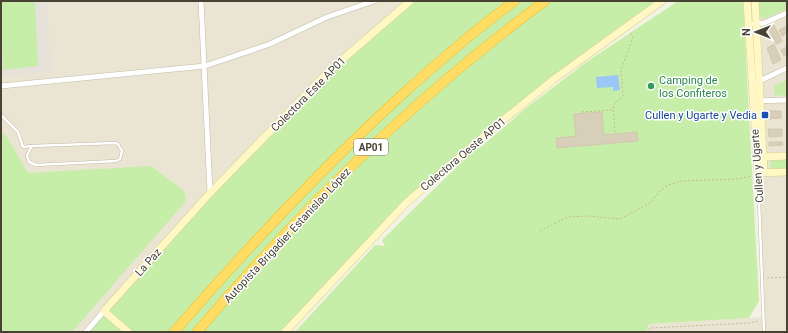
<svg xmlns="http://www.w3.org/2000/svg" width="788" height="333" font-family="Roboto,sans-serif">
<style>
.residential{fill:#e9e5d2}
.industrial{fill:#e6e2da}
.green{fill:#c7eea9}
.water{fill:#9ac7f8}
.building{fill:#d7cfb9;stroke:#d3c8ab}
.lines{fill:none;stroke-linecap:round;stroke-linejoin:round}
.lane-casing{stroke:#c1bba6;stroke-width:3.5}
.street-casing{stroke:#c1bba6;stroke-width:6}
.secondary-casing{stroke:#d9cf8f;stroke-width:8}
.highway-casing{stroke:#efbc25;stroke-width:10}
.path{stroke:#c4b996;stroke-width:1;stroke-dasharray:2 2;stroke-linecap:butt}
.lane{stroke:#fff;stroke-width:2.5}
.street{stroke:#fff;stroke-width:5}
.secondary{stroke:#fff8c4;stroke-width:7}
.highway{stroke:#ffdd65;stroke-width:9}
.leisure-dot{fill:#2e9e5b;stroke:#fff;stroke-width:1.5}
.transit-dot{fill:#1a4fb4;stroke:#fff;stroke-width:1.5}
.labels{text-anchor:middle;stroke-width:3;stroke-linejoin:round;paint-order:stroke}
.shield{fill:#fff;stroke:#7f7b71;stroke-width:1}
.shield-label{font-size:10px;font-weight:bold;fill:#484234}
.leisure-label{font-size:11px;fill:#27864d;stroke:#fff;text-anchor:start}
.street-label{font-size:11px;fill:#484234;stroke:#fff}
.transit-label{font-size:11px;fill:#164399;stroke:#fff;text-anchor:end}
</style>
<rect width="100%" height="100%" fill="#f4f2e5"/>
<g class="residential">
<path d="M1,1H662L86,332H1Z"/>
<path d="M747,1H787V332H646L649,324L764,317Z"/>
</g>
<path class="industrial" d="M1,1H47L51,71L1,77Z"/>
<g class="green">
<path d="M1,1H35L38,66L3,70Z"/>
<path d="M410,1H662L554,79L406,203L285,332H86L210,193L328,72Z"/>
<path d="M678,1H743L759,301L749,318L649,324L646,332H295L375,245L385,246L382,240L478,146H482L525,109L585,63Z"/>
<path d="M757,1H787V9L763,19L759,16Z"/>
<path d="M787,80V95L775,96L774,86Z"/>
<path d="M1,131L7,137L28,173L151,166L184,191L186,201L72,332H1Z"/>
<path d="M787,159V170H772L770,168V162L773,160Z"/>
</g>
<path class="water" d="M618,75L620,90L613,91V87L597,88L596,77Z"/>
<g class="building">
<path d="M774,25L782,41L776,44L768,28Z"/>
<path d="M787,26V33L782,36L779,30Z"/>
<path d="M774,44L781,60L773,64L767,48Z"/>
<path d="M787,47V54L784,56L781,50Z"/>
<path d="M767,111H781V118L768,119Z"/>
<path d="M602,112L604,135L637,132L638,141L557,148L556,138L576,136L574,114Z"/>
<path d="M768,129H782V136L769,137Z"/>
<path d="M769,142H782L783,145L769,146Z"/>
</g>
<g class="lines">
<defs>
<g id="lane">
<path d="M1,115L18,132L23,147L32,146"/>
<path d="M115,143L118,144L122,151L120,159L116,161L36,165L29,162L27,155L32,146Z"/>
<path d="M758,175L764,332"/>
</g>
<g id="street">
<path d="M201,1L210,193"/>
<path d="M754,24L764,23L787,13"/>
<path d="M757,82L787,68"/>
<path d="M1,86L205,66L270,44L327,17L374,1"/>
<path d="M758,101L787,100"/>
<path d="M86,332L104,311"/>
</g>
<g id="secondary">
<path d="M747,1L758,173L787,172"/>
<path d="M755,1L764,173"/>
<path d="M759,157L787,156"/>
<path d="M128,332L104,311L210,193L328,72L410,1"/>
<path d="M285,332L406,203L491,130L554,79L662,1"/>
</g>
<g id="highway">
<path d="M174,332C247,248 323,167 405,92C441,60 476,29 515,1"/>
<path d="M197,332C301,210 416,96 545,1"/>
</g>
</defs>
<use href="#lane" class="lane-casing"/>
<use href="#street" class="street-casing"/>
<use href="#secondary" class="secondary-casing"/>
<use href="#highway" class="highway-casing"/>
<g class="path">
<path d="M582,112L613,110"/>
<path d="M615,132L613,106L623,96L621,70L633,37L630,31"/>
<path d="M540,231L567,217L587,216L620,219L650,203L659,192L668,185L682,181L737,179L752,176"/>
<path d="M767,278L787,277"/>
<path d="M645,332L651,328L749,323L759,321"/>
</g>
<use href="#lane" class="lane"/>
<use href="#street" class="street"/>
<use href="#secondary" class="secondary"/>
<use href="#highway" class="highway"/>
</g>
<circle class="leisure-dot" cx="651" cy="86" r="4"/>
<rect class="transit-dot" x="761" y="111" width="8" height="8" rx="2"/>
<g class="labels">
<rect class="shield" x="354" y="139" width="34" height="16" rx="3"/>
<g class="shield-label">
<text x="371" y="151">AP01</text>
</g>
<g class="leisure-label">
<text x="659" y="84">Camping de<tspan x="659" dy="13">los Confiteros</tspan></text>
</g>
<g class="street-label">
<text transform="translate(308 94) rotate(-45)" y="4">Colectora Este AP01</text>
<text transform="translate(463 154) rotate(-40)" y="4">Colectora Oeste AP01</text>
<text transform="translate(757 166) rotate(-94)" y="4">Cullen y Ugarte</text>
<text transform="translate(287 235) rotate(-47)" y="4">Autopista Brigadier Estanislao López</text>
<text transform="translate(148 262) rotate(-48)" y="4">La Paz</text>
</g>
<g class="transit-label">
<text x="757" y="119">Cullen y Ugarte y Vedia</text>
</g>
</g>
<rect width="788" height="333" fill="none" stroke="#484234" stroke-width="4"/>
<g transform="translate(756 32) rotate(270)" stroke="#ffffff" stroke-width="3" paint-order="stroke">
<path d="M0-3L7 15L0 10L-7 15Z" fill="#484234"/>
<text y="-6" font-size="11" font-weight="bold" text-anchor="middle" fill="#484234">N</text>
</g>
</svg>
